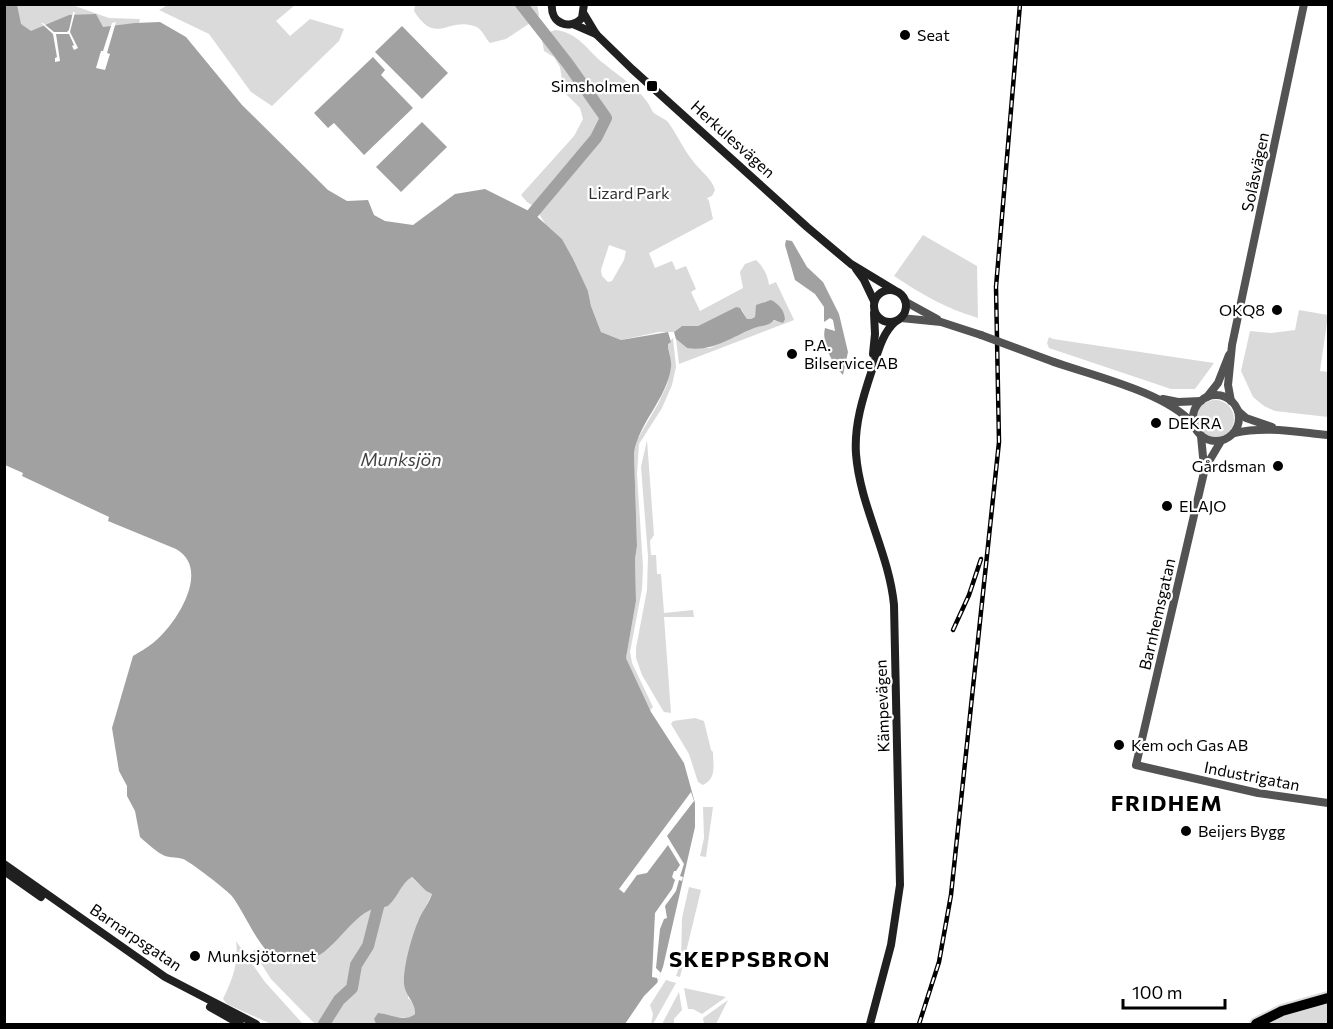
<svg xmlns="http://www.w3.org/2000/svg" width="1333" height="1029" font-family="Commissioner,sans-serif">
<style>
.green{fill:#dadada;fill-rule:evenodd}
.water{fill:#a1a1a1}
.pier{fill:#fff}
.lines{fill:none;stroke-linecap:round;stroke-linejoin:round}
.river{stroke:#a1a1a1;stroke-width:12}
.motorway-casing{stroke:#dbdbdb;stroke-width:14}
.tertiary{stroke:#535353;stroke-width:8}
.secondary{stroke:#202020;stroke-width:8}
.motorway{stroke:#000;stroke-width:10}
.rail-casing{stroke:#000;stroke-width:4.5}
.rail{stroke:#fff;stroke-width:2;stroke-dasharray:7;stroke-linecap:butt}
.tertiary-bridge{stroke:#535353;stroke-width:8}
.poi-dot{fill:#000;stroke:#fff;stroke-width:2}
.labels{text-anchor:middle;stroke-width:4.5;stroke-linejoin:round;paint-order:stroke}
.poi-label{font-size:16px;fill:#000;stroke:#fff;text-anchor:start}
.street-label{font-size:16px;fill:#000;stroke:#fff}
.park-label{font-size:16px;fill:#313131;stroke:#fff}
.water-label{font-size:18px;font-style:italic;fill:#424242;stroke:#fff}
.district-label{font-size:22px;font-weight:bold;letter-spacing:1.5px;fill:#000;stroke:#fff}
</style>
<rect width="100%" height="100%" fill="#fff"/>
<g class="green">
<path d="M537,4L539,15L536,19L506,39L490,43C484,37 483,29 474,26C447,17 436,46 414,11L415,5Z"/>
<path d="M5,5H72L109,18L140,19L138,28L48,66Z"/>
<path d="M168,5H295L276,21L290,36L310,19L344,29L339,41L272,106L251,92L209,34L159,10Z"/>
<path d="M555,30C578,32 587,50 603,63C619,76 637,87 648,103C650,106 651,109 653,112C657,116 664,118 668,122C677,134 683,149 693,161C700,171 712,178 715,190L712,196L707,198L709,201L713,219L649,253L655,268L672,261L676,270L686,266L696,289L691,292L700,311L743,288L740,272L745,264L756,260C763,266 768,276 769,285L776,282L794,320L679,364L676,339L687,348H710L754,328L777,320L766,301L756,309L755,317L751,319H747L742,310L736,307L698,326H682L674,332H659L621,340L601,332L591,306L588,291L562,239L546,225L539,214L541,211L527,202L521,195L574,136L583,119L580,108L564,92L560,67L554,57L544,51L542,40L547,33ZM609,245L626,251L624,260L612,281L608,282L602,276L601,270Z"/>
<path d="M923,235L977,266L978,318C947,309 921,294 894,276Z"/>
<path d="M1299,310L1328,315L1320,371L1328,372V417L1275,411L1264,406L1253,397L1241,371L1250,331L1271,333L1295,330Z"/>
<path d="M1049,337L1053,339L1214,363L1195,389H1171L1049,348L1047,343Z"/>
<path d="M673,338L676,367L672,385L662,408L639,444L637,474L643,567L642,589L630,652L632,663L653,707L650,710L626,658L636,601L635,559L637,546L634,453L637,440L658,404L667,385L671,364L668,343Z"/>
<circle cx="1215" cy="419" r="19"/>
<path d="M647,440L654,535L650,541L651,555H656L657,574H661L664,613L693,610L694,617H664L671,713L664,712L662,709L642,675L636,658V648L647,590L648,556L641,467Z"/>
<path d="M695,718L704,721L711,750L713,752C713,765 717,778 703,785L698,782L689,754L671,724L673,721Z"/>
<path d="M703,807H713L706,857L700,856L704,838Z"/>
<path d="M411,877L426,891L432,894L417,923L408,998L415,1005V1014L409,1018L397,1017L374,1019L376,1024H316L312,1021L271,979L253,951L259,947L275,958L331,946L345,928L372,908L386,907L391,903L406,880Z"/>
<path d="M689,887L701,890L680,977L676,976L681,962L682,918Z"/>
<path d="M236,941L265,982L303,1024H271L227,1004L223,999C232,980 239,963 236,941Z"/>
<path d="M666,980L676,983L653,1024H651L653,1014L650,1005Z"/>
<path d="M684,988L726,997L702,1014L693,1009H688Z"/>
<path d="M679,992L682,1010L674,1019V1024H662Z"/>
<path d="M728,1000L716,1024H704L703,1018Z"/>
<path d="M1328,1002V1024H1265L1284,1015Z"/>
</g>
<g class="water">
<path d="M5,5H17L21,24L31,31L69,15L96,14L103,27L135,23L160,22L186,37L242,105L328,190L347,201L368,200L374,215L385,221L413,225L455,194L485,189L533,213L562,239L573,259L588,291L591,306L601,332L621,340L668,332L671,342L668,344C668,352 672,359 671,367C667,399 639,422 634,453L637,546L635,559L636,601L626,658L651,712L684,763L695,803V827L663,967L657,983L644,996L625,1024H376L374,1019L378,1013C390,1014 405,1023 415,1014C416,1002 405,996 404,984C403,967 412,935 419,919C423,910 429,903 432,894L426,891L412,877C401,883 398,897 389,905C384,909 378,906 372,909C350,920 339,942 321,954C313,959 285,961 276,958C260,952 243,909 231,895C225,889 191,862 183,859C178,857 171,858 165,856C156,852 147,843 140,837L135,811L127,796V786L119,771L112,728L133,656C139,652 147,648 153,643C176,625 212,569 176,549L108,521L109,517L22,476L23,473L5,465Z"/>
<path d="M402,26L448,73L422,99L375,52Z"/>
<path d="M373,57L385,70L381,75L413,108L364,155L334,123L328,128L314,113Z"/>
<path d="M422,122L447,147L401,192L376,167Z"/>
<path d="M786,240L792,241L807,267L823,282L839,314L848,352L843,375C833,364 821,344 825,328L835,331L833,320L830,318L824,322V307L815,294L795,280L785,245Z"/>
<path d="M771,300C779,304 784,310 785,319L783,323L774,320C768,327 760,325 752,329C730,338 712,352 687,348L676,339L674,332L682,326H698L736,307L740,308L747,319H751L755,317L756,305Z"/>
</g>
<g class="pier">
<path d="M73,12H75L70,32L78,48L74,50L72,46L74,45L69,34H56L60,61L55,62V58L57,57L53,34L41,23H43L54,32H67L69,30Z"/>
<path d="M116,22L107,53L110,54L105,70L96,68L101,51H103L112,23Z"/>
<path d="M691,792L694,801L667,836L684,864L680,876L683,877L682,881L679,880L676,891L665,906L667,918L664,919L660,929L656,968L661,973L658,981L657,978L652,977L655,913L672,889L675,880L672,877L674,871H676L680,865L668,845L647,873L637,875L624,893L619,889Z"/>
</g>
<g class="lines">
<g class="river">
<path d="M521,4L568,64L606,118L596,138L533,213"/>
<path d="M324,1024L339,1000L352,988L356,965L368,946L378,907"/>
</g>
<defs>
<path id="motorway" d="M1256,1024L1282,1011L1328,998"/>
</defs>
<use href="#motorway" class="motorway-casing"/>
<g class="tertiary">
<path d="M906,302L937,319"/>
<path d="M901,318L941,322L981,335"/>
<path d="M1054,362C1094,376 1167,393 1193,424"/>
<circle cx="1216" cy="418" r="23"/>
<path d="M1207,397L1218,383L1229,355"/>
<path d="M1163,399L1178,402L1201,401"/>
<path d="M1231,401L1228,385L1232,345L1304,4"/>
<path d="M1238,411L1246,418L1272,427"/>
<path d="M1234,433C1266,426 1296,432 1328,435"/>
<path d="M1201,436L1204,467"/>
<path d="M1221,441L1205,468L1136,765L1258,793L1328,803"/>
</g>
<g class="secondary">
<path d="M552,4C550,23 569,31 582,18L584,4"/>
<path d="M584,14L596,34L632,69L807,227L851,264L894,290"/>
<path d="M573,24L596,34"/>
<path d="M856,269L864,280L874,301"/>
<circle cx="890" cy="306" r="16"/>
<path d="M873,354L875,334L874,313"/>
<path d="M4,864L165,977L256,1024"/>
<path d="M4,871L41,897"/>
<path d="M210,1007L240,1024"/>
<path d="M870,1024L891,945L900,885L894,605C889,553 860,506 856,454C854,425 863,397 872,370C878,352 882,333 896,321"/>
</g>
<use href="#motorway" class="motorway"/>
<defs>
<g id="rail">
<path d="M953,630L969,595L981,559"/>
<path d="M919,1024L939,962L951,895L999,442L996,287L1020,4"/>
</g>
</defs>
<use href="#rail" class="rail-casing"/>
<use href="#rail" class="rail"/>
<path class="tertiary-bridge" d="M981,335L1054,362"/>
</g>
<g class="poi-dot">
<circle cx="905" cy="35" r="6"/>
<rect x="646" y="80" width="12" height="12" rx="3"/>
<circle cx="1277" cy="310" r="6"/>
<circle cx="792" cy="354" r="6"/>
<circle cx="1156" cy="423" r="6"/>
<circle cx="1278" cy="466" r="6"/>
<circle cx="1167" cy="506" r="6"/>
<circle cx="1119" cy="745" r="6"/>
<circle cx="1186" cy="831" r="6"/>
<circle cx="195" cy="956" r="6"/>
</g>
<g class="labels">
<g class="poi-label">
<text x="917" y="41">Seat</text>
<text x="640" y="92" text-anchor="end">Simsholmen</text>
<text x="1265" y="316" text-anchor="end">OKQ8</text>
<text x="804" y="351">P.A.<tspan x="804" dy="18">Bilservice AB</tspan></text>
<text x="1168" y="429">DEKRA</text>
<text x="1266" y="472" text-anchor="end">Gårdsman</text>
<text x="1179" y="512">ELAJO</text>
<text x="1131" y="751">Kem och Gas AB</text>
<text x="1198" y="837">Beijers Bygg</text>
<text x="207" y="962">Munksjötornet</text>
</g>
<g class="street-label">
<text transform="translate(733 139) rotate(42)" y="6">Herkulesvägen</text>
<text transform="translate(1255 172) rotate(-78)" y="6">Solåsvägen</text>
<text transform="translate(1157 614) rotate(-77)" y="6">Barnhemsgatan</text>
<text transform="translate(882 706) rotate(-92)" y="6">Kämpevägen</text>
<text transform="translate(1252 776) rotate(11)" y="6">Industrigatan</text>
<text transform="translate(136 937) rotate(34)" y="6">Barnarpsgatan</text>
</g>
<g class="park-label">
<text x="629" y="199">Lizard Park</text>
</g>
<g class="water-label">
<text x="401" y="466">Munksjön</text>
</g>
<g class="district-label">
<text x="1167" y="811">FRIDHEM</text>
<text x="750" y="967">SKEPPSBRON</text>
</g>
</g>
<rect width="1333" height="1029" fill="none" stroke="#000000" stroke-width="12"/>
<path d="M1123 999v9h102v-9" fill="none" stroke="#000000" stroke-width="3"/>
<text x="1132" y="999" font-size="18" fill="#000000" stroke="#ffffff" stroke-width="4.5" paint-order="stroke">100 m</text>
</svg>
